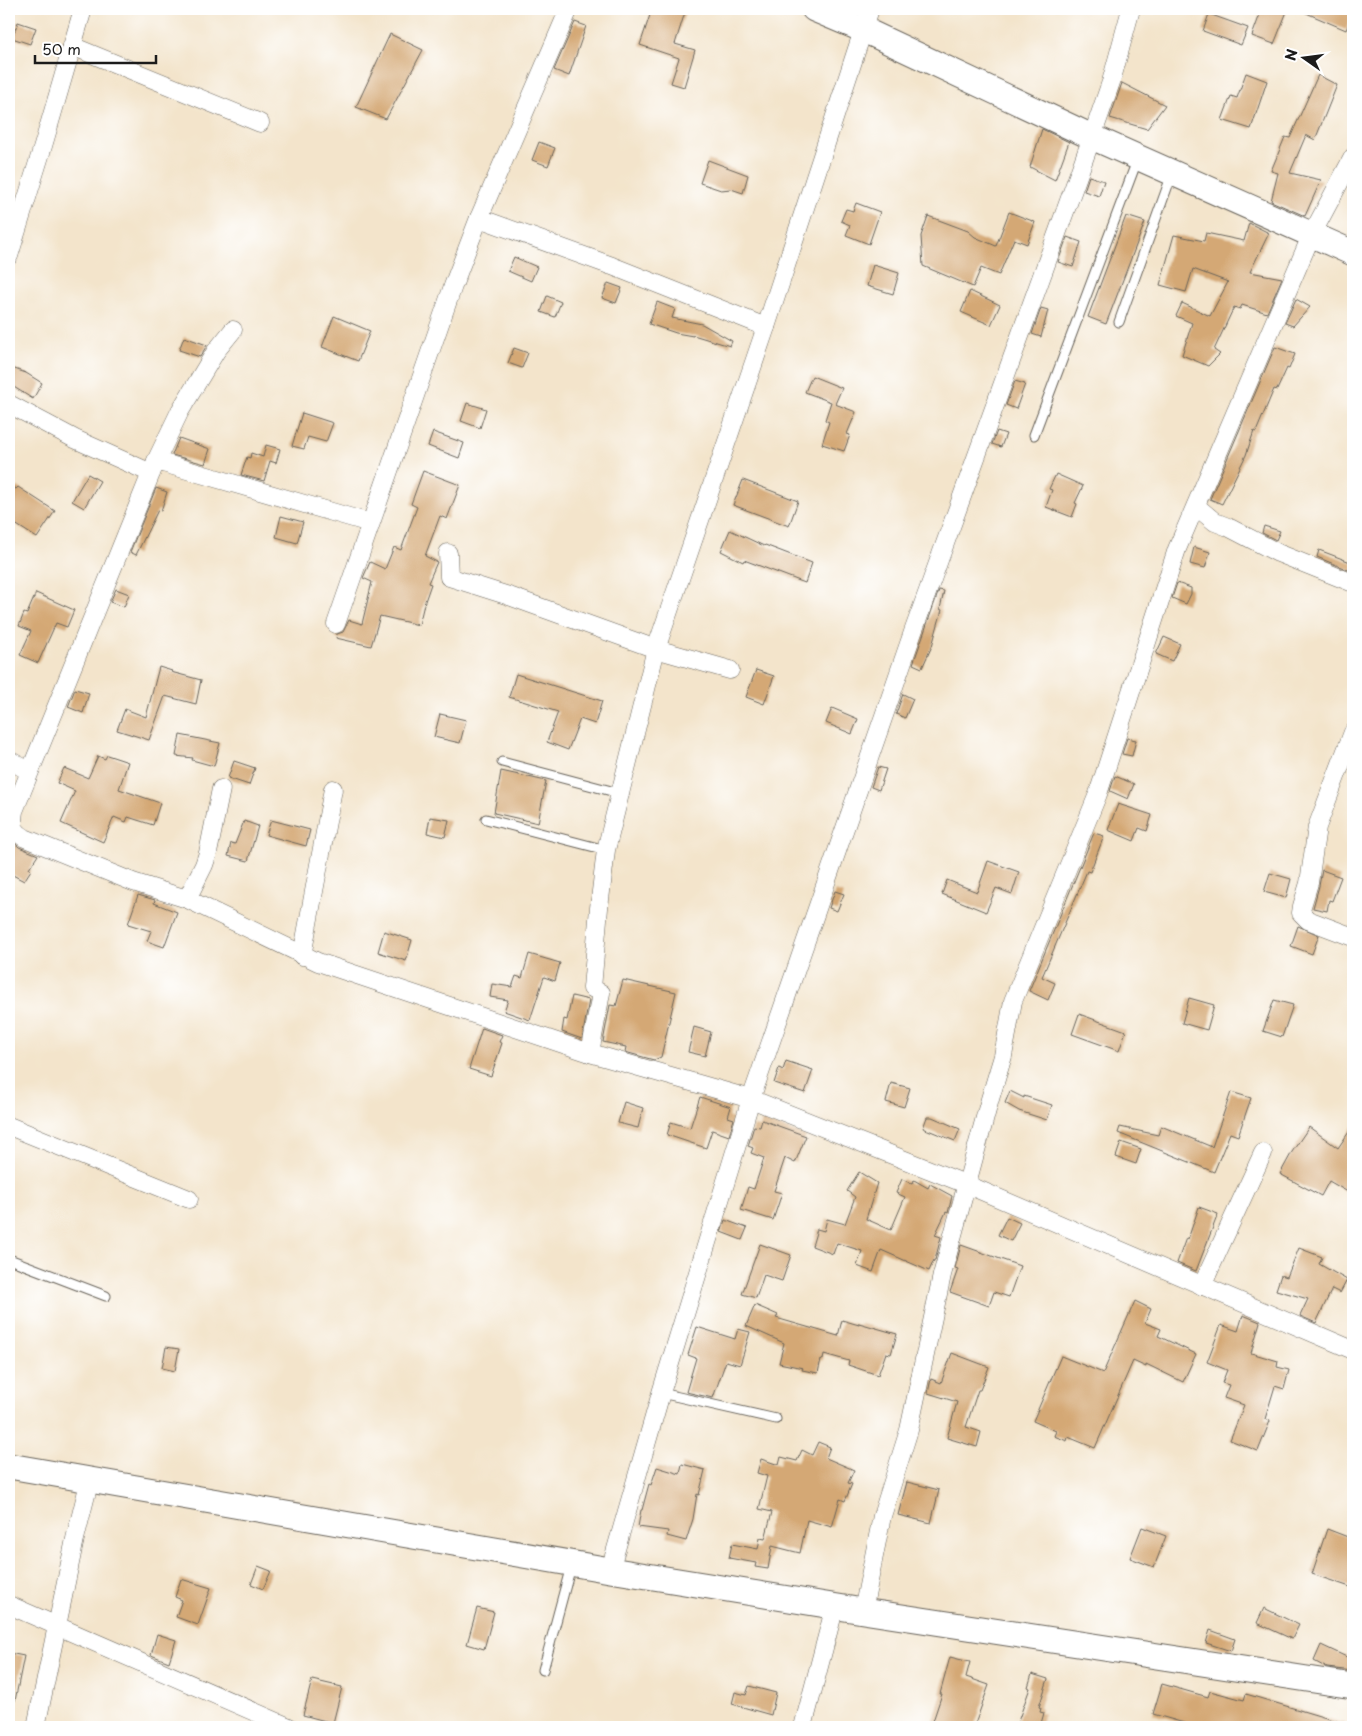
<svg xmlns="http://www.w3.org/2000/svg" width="1362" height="1736" font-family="'Playpen Sans',sans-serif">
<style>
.building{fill:#d4a874}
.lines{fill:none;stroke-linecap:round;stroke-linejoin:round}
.lane-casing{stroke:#676259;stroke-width:11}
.street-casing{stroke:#676259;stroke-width:19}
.secondary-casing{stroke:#676259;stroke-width:27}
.lane{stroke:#fff;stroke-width:9}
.street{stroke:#fff;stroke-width:18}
.secondary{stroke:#fff;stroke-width:25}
</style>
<rect width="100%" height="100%" fill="#fff"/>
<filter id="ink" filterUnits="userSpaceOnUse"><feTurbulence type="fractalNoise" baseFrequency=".02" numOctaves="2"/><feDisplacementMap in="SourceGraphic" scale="10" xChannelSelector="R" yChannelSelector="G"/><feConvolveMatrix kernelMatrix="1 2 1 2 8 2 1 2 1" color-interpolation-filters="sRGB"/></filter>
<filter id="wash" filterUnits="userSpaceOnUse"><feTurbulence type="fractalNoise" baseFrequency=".0096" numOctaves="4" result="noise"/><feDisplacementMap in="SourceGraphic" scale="20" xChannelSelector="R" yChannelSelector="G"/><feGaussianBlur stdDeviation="1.12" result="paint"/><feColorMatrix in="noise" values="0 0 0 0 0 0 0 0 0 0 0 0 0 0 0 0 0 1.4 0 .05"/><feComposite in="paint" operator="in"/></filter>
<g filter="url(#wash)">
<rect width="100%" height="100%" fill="#f3e4cb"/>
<g id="blocks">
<g class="building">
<path d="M652,9H686L675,44L695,50L684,87L671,83L679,58L640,45Z"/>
<path d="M1262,9H1288L1274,44L1252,36Z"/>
<path d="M1297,9H1353V13L1346,30Z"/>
<path d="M1209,14L1248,28L1241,45L1203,31Z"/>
<path d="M18,22L36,28L30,44L12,38Z"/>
<path d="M575,22L586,26L569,76L554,70Z"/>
<path d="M390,34L423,50L386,119L356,107Z"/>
<path d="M1246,73L1267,81L1251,129L1222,120L1231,96L1237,98Z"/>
<path d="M1318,75L1337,85L1315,140L1306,135L1290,173L1321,180L1305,216L1271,201L1278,173L1271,171L1285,137L1290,138Z"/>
<path d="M1122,83L1165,105L1147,129L1110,118Z"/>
<path d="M1042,129L1069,142L1055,180L1030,167Z"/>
<path d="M539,142L555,148L548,166L532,160Z"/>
<path d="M708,160L748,175L743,193L731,189L721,190L700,183Z"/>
<path d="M1089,176L1104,181L1099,196L1084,191Z"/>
<path d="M856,203L880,212L869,244L846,235L850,225L841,221L846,209L853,211Z"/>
<path d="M1009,212L1035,222L1027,244L1014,239L999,275L981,268L973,287L923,266L921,236L928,216L968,231L975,237L996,246Z"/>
<path d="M1126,216L1145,222L1106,324L1088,317Z"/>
<path d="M1249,223L1269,233L1250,272L1282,278L1267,313L1242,305L1240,309L1234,307L1214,350L1220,354L1208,366L1182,355L1192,323L1176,316L1182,303L1210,316L1228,282L1193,269L1186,292L1160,285L1174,235L1204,241L1206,233L1244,241Z"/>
<path d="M1067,237L1081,242L1073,267L1058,262Z"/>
<path d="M514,257L537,267L531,281L508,271Z"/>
<path d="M873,265L899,273L893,294L867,286Z"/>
<path d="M608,283L622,288L616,303L602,298Z"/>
<path d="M970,291L1000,305L991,325L961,312Z"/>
<path d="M547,296L561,302L555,317L541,312Z"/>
<path d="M1296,299L1310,307L1293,326L1285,323Z"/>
<path d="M657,302L675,309L672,318L702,324L732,341L730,346L693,335V336L676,333L649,324Z"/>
<path d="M1041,308L1048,310L1041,337L1032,334Z"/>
<path d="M334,316L370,331L358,361L322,347Z"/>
<path d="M184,337L207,345L200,357L179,350Z"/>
<path d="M1275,347L1295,354L1289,369L1287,368L1277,390L1274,389L1256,432L1254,431L1246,455L1222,504L1210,499Z"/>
<path d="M514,348L528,353L522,368L508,363Z"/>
<path d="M9,367L26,373L42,383L33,399L9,384Z"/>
<path d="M812,376L842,388L835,404L856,412L847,434L850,435L844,451L822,444L829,422L825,420L831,402L805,392Z"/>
<path d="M1015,381L1025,384L1016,409L1006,405Z"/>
<path d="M467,403L486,409L480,428L461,421Z"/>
<path d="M302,413L333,423L326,442L308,437L304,449L292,446Z"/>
<path d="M997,431L1006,434L1001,447L992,444Z"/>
<path d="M433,432L464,443L459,458L428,446Z"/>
<path d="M179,438L210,449L205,464L172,455Z"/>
<path d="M266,445L280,449L276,463L270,461L264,481L241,475L247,457L250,458L251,453L263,457Z"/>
<path d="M423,471L460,485L447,519L440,516L425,556L437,562L428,583L431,584L424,604L419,625L380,616L371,646L336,638L337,634L343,632L349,620L362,624L372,582L363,578L370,562L385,569L394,547L401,550L417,507L411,504Z"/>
<path d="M88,474L100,481L84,508L72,501Z"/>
<path d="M1056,474L1083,486L1075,503L1077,504L1072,517L1046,507L1052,490L1049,489Z"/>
<path d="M743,480L798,501L789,526L733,505Z"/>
<path d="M9,485L16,489L18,487L55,511L37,538L9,520Z"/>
<path d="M156,488L167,492L161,511L158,510L136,555L130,552Z"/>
<path d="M281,516L303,522L297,543L276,537Z"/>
<path d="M1264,526L1280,531L1276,540L1262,533Z"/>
<path d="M730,530L764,546L765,545L812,563L805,583L744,560L743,562L721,551Z"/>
<path d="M1194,547L1210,552L1205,568L1190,564Z"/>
<path d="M1319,550L1353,563V572L1317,557Z"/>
<path d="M1177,583L1191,588V594L1186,604L1172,598Z"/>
<path d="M116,589L129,594L124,607L110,602Z"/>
<path d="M939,590L944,591L940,609L942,610L932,646L922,668L913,664Z"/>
<path d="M36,593L74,610L67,627L56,623L38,663L20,655L31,631L19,626L24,613L27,614Z"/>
<path d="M1164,637L1180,644L1172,661L1156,654Z"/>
<path d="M159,667L172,671L171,672L201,680L196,704L165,696L149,740L117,730L125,709L146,717Z"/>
<path d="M756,670L774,676L764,704L746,697Z"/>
<path d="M516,674L602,701L595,724L580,719L568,750L547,742L558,712L509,697Z"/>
<path d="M75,689L89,693L83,713L68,707Z"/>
<path d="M903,694L913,699L905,718L896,714Z"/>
<path d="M832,708L858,719L852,734L826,723Z"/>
<path d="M440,714L466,720L460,743L434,737Z"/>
<path d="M180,735L220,743L214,766L192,760L193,758L176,756Z"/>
<path d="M1127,738L1136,740L1132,756L1122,754Z"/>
<path d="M107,755L128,762L119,789L160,803L153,825L128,817L126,822L114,817L103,842L61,823L75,791L57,783L64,768L88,778L98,756L105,759Z"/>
<path d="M234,761L255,768L249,785L228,778Z"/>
<path d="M878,767L886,769L879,790L871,787Z"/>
<path d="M501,771L546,781L538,823L494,813Z"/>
<path d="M1115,776L1134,784L1128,799L1110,791Z"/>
<path d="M1118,804L1152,815L1147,831L1139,828L1134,841L1108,830Z"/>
<path d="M430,817L449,820L445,837L427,833Z"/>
<path d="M271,820L310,830L306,846L266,835Z"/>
<path d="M244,821L258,826L248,861L228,856L231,843L235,844Z"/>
<path d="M1094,833L1104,836L1090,872L1087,871L1042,977L1055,983L1048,1000L1029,991Z"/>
<path d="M9,838L19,847L38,855L29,869L31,870L24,881L9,873Z"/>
<path d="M988,861L1019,872L1012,894L996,888L986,912L942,894L947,880L977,892Z"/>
<path d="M1322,870L1341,877L1332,901L1329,900L1327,911L1313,908L1319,886Z"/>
<path d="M1270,873L1291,879L1286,898L1264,892Z"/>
<path d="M835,891L844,894L837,911L829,908Z"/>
<path d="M138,895L155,900L154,903L177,912L164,947L147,941L151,931L128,924Z"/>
<path d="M1298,926L1319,935L1312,954L1291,946Z"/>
<path d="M384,931L412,940L406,961L378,952Z"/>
<path d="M529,954L560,963L555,981L544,977L530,1020L504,1011L508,1000L490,997L492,984L512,987L516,976L522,978Z"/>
<path d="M623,980L676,992L661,1057L654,1060L625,1052L626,1047L603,1042L610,1005L616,1006Z"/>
<path d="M572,996L589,1000L582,1039L562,1032L564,1019L567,1020Z"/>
<path d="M1189,998L1214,1005L1207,1030L1182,1023Z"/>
<path d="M1274,1000L1293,1005L1282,1037L1263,1031Z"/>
<path d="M1079,1014L1126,1031L1119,1051L1072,1034Z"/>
<path d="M694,1027L711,1032L705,1056L688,1052Z"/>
<path d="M482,1028L502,1035L499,1042L502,1043L491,1076L469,1069Z"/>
<path d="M786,1061L813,1070L805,1093L774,1083L779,1068L783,1070Z"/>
<path d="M891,1083L910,1088L904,1107L886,1102Z"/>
<path d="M1010,1091L1024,1098V1096L1052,1105L1047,1120L1019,1111L1005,1103Z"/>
<path d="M1231,1092L1251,1098L1238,1136L1230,1133L1214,1172L1118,1133L1120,1127L1158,1135L1161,1126L1212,1147Z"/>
<path d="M700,1097L731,1107L728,1117L734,1119L729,1136L712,1130L706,1148L667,1135L671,1122L690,1128Z"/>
<path d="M624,1102L643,1108L638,1128L618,1123Z"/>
<path d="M927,1117H932L960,1129L955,1141L923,1128Z"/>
<path d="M762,1120L806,1136L795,1163L785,1158L774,1191L782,1193L773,1220L741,1210L748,1187L754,1189L764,1158L751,1153L753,1148L748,1146L754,1126L760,1127Z"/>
<path d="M1353,1126V1195L1329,1181L1321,1196L1280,1174L1292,1152L1309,1127L1338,1148Z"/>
<path d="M1121,1142L1141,1149L1136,1164L1116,1157Z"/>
<path d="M859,1172L877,1183L866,1219L891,1230L905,1197L896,1193L902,1179L912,1184L914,1180L928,1188L930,1184L952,1196L948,1213L946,1212L935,1235L941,1237L935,1260H934L929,1271L881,1250L873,1272L857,1266L862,1251L837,1243L833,1254L812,1246L817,1229L824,1231L827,1219L845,1224L855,1197L847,1191Z"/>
<path d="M1199,1207L1218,1214L1196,1271L1177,1263L1186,1238L1188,1239Z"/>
<path d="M1007,1217L1020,1223L1011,1241L998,1235Z"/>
<path d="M725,1220L747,1228L742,1240L721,1232Z"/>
<path d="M760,1244L791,1255L782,1281L764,1275L756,1298L742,1294Z"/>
<path d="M961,1245L1020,1266L1009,1297L994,1292L989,1306L950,1292L958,1269L955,1268Z"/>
<path d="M1299,1248L1322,1257L1319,1264L1347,1280L1340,1293L1332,1289L1316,1323L1300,1316L1308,1299L1276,1290L1281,1275L1287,1277Z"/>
<path d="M1135,1301L1151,1309L1145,1323L1161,1329L1158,1336L1196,1354L1183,1382L1146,1364V1367L1133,1361L1095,1448L1068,1437L1067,1441L1054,1436L1056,1431L1033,1421L1061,1356L1103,1373Z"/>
<path d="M755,1305L778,1315L776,1318L838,1336L842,1320L859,1325V1323L897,1334L891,1354L886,1353L878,1375L848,1365L849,1361L824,1354L823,1360L821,1359L818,1373L802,1370L803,1368L779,1363L784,1343L746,1326Z"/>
<path d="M1243,1315L1260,1322L1251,1353L1278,1361L1277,1367L1289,1370L1284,1389L1275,1386L1265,1419L1270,1421L1258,1451L1230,1440L1244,1405L1224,1398L1229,1385L1222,1383L1227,1370L1207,1362L1221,1325L1238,1331Z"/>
<path d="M697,1327L735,1339L738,1329L750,1332L740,1365L726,1361L713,1398L686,1392L696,1358L688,1355Z"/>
<path d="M166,1347L179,1349L175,1371L162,1368Z"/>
<path d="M952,1353L989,1367L980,1390H978L966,1427L981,1432L977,1447L947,1438L957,1402L928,1393L931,1379L941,1383Z"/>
<path d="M818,1442L830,1447L826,1458L854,1470L848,1483L852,1484L845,1501L840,1499L832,1527L807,1520L800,1553L772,1546L768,1569L755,1567L756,1563L729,1558L732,1544L758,1549L760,1538L765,1539L772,1512L759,1509L767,1476L757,1473L761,1459L779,1465L781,1457L797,1461L802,1450L812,1455Z"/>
<path d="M682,1464L705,1470L699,1495L697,1494L693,1519L686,1541L667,1536L668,1531L638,1527L641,1510H642L649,1484L651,1485L657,1467L680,1474Z"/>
<path d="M907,1482L939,1490L931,1523L898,1515Z"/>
<path d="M1142,1527L1166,1536L1154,1567L1130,1558Z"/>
<path d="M1327,1529L1353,1539V1588L1312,1574Z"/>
<path d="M258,1566L271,1571L263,1589L251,1584Z"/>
<path d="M181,1579L211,1588L198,1625L176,1617L182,1600L175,1597Z"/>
<path d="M477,1608L494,1612L484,1649L467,1644Z"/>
<path d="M1264,1608L1299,1625L1292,1639L1257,1623Z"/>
<path d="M1210,1630L1235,1639L1231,1651L1206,1643Z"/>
<path d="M157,1634L176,1640L169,1662L151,1655Z"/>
<path d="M1321,1645L1353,1660V1671L1327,1668L1314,1661Z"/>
<path d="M9,1653L24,1656L15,1701L9,1700Z"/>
<path d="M950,1657L970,1662L966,1677L989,1685L974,1727H951L933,1721L942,1694H940Z"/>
<path d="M1032,1674L1048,1679L1039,1707L1041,1708L1040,1712L1044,1713L1040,1727H1016L1030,1688L1028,1687Z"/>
<path d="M312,1680L342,1687L333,1723L303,1715Z"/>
<path d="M1162,1684L1208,1697L1210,1691L1244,1700L1246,1694L1346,1724V1727H1198L1153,1714Z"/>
<path d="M749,1686L776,1693L771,1715L732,1704L735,1692L746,1695Z"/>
</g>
</g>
</g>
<g filter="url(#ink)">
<use href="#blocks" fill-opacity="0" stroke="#676259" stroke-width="1"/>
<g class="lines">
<defs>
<g id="lane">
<path d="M1119,322L1172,174"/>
<path d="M1034,435L1138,158"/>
<path d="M502,762L619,793"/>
<path d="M486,819L606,850"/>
<path d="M9,1259L106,1296"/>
<path d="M661,1393L776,1419"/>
<path d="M543,1670L571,1566"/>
</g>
<g id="street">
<path d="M72,46L260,123"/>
<path d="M479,218L612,266L766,327"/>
<path d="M9,256L43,146L83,9"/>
<path d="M233,330L216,351L180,411L156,461L14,811C12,825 12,830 25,838L133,882L187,899L318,962L590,1053L751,1099L968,1185L1353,1350"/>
<path d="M9,404L75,439L151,473"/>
<path d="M156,461L370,523"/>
<path d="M1196,506L1215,522L1228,527L1278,553L1353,583"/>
<path d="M448,553L449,577L509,596L656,649L730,670"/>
<path d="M336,624L453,286L479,218L569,9"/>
<path d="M1353,732L1317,827L1309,883L1302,906L1301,913L1308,920L1353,937"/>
<path d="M9,760L29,771"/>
<path d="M187,899L204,865L208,853L221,789"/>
<path d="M302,956L333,789"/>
<path d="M590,1053L601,993L592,988L599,908L606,850L656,649L766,327L870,9"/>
<path d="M9,1126L189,1199"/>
<path d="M1202,1286L1263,1153"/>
<path d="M610,1570L661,1393L751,1099L913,632L1092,137L1111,82L1131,9"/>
<path d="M9,1605L289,1727"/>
<path d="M863,1611L882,1516L909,1430L942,1275L990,1099L1003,1056L1013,1001L1098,794L1177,549L1311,236L1353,157"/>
<path d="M36,1727L75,1539L90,1479"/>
<path d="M803,1727L835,1606"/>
</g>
<g id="secondary">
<path d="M814,9L864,30L1092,137L1353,253"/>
<path d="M9,1466L610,1570L863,1611L1353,1686"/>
</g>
</defs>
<use href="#lane" class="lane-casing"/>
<use href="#street" class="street-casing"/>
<use href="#secondary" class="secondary-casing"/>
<use href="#lane" class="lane"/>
<use href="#street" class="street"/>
<use href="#secondary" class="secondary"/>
</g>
</g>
<rect width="1362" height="1736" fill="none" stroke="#fff" stroke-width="30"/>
<g transform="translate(1304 58) rotate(284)" stroke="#ffffff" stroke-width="4" paint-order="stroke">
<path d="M0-4L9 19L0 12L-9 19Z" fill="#1c1c1c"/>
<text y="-8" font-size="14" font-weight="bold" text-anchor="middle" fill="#1c1c1c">N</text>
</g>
<path d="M35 55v8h121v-8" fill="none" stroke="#1c1c1c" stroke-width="2.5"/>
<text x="42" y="55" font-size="15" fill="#1c1c1c" stroke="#ffffff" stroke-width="4" paint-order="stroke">50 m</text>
</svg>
